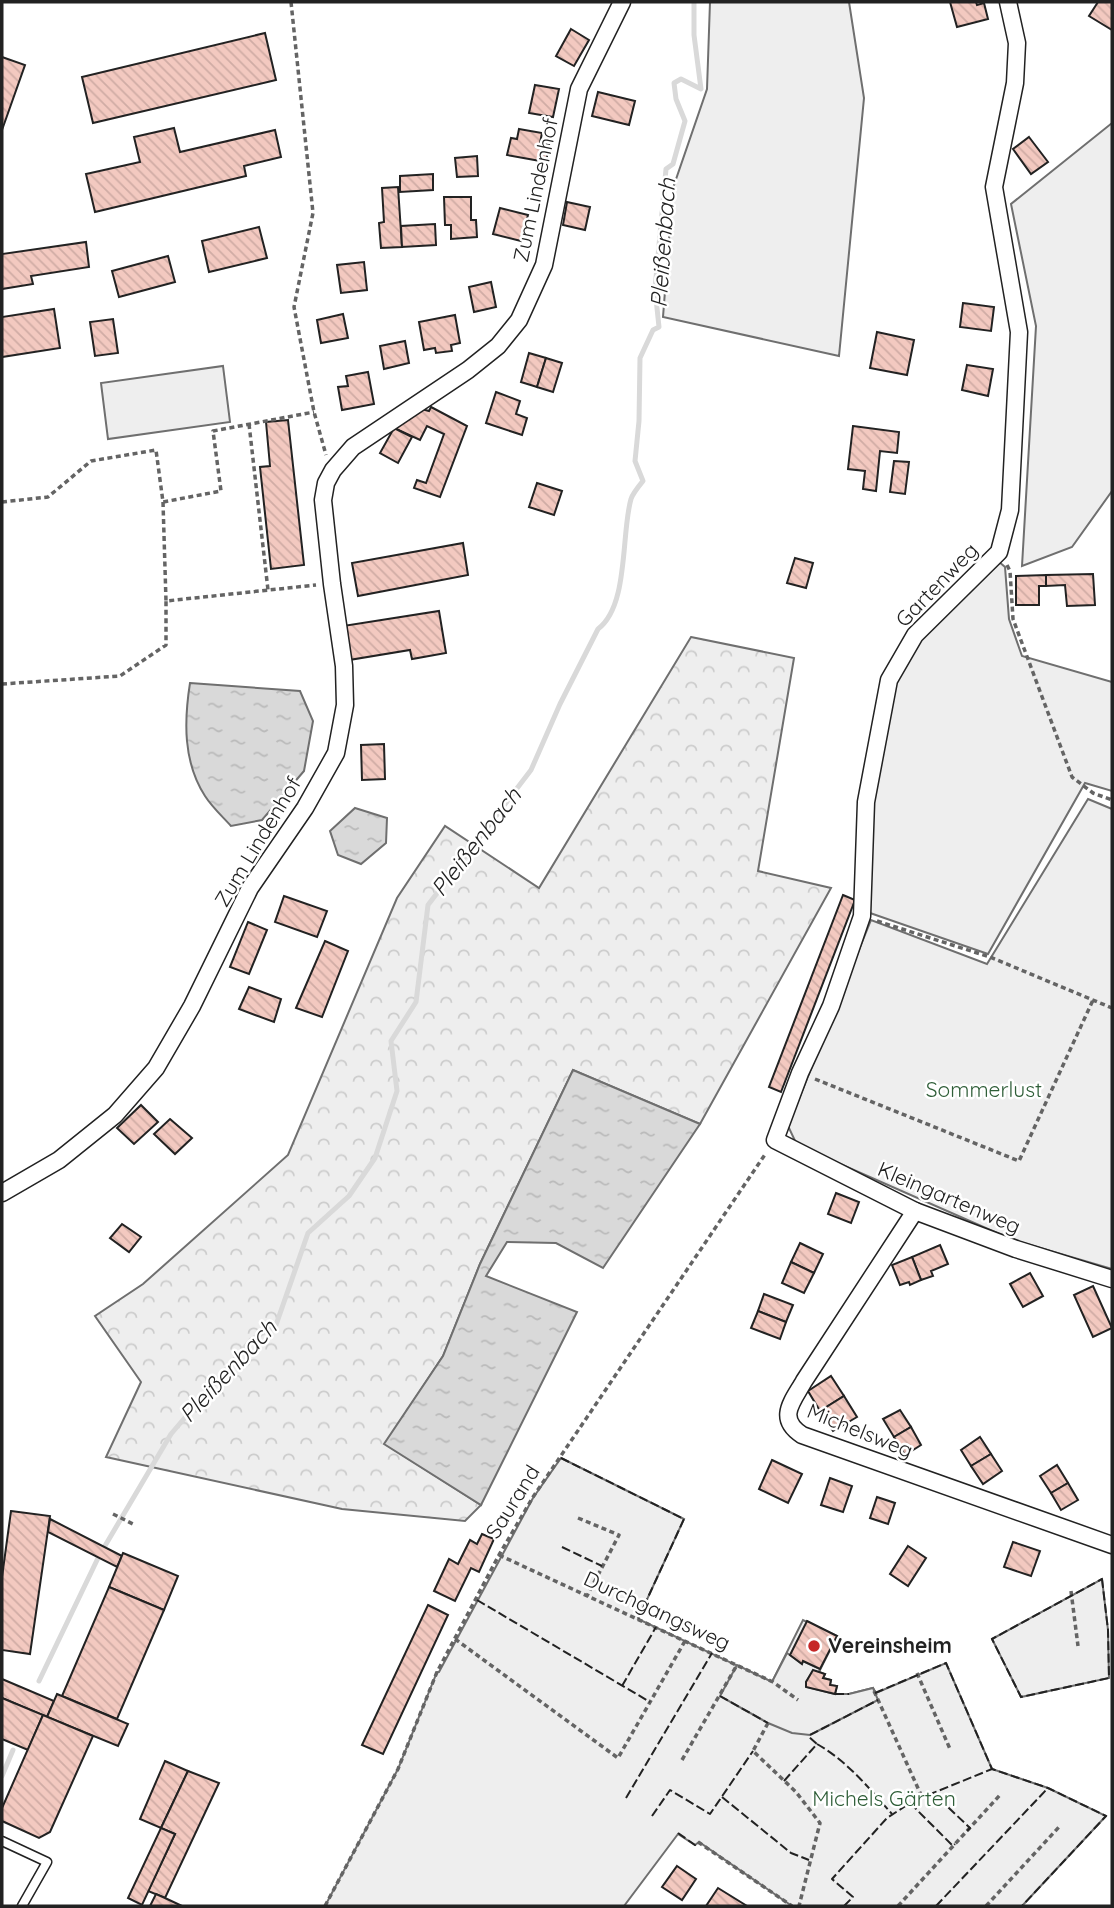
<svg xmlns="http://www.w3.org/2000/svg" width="1114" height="1908" font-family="Quicksand,sans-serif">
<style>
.green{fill:#eee;stroke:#6f6f6f;stroke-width:2}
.forest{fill:url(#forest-crowns);stroke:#6f6f6f;stroke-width:2}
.parking{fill:#ededed;stroke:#6f6f6f;stroke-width:2}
.water{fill:url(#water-ripples);stroke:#6f6f6f;stroke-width:2}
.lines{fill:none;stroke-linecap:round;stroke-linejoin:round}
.stream{stroke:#d9d9d9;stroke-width:5}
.building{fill:url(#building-back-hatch);stroke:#222;stroke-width:2}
.lane-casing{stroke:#222;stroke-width:11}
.street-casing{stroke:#222;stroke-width:19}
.path{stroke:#646464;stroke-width:3.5;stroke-dasharray:5 3.5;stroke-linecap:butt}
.lane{stroke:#fff;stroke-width:8}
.street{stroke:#fff;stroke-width:16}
.fence{stroke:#222;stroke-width:2;stroke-dasharray:9 3.5;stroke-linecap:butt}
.poi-dot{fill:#c62828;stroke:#fff;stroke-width:2.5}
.labels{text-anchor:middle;stroke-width:5;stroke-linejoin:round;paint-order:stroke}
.street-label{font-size:21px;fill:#222;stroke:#fff}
.park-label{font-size:21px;fill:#2f5e38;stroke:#fff}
.poi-label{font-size:21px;font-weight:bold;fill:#222;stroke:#fff;text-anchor:start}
.water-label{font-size:23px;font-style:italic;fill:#222;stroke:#fff}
</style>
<defs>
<pattern id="forest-crowns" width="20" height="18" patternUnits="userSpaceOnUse" patternTransform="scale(1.75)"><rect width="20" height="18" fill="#eee"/><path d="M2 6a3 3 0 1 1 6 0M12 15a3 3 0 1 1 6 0" fill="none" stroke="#ccc"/></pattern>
<pattern id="water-ripples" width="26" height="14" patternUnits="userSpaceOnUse" patternTransform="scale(1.75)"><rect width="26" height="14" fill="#d9d9d9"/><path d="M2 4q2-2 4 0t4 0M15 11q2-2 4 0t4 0" fill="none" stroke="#bababa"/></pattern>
<pattern id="building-back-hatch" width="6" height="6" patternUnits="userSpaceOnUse" patternTransform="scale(1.75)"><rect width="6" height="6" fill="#f3c9c0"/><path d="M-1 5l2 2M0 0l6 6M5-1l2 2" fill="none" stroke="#d0aca5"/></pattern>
</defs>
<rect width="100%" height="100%" fill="#fff"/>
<g class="green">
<path d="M710,2H849L864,98L839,356L663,317L673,188L707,89Z"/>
<path d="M1112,123V491L1072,547L1022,566L1036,326L1011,204Z"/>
<path d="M223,366L230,422L108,439L101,383Z"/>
<path d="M998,561L1005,567L1009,619L1022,656L1112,682V791L1085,783L988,954L870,913L871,804L895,679L920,635Z"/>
<path d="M1088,799L1112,809V1269L1013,1240L797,1145L788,1126L871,920L987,964Z"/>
<path d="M561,1458L684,1519L638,1619L772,1682L803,1620L837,1636L819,1672L825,1674L823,1678L831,1680L830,1685L837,1686L835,1694H849L873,1688L876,1693L946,1663L992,1769L1048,1788L1106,1816L1022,1906H792L699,1842L695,1845L678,1834L624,1906H325L398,1769L437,1672H439L533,1498Z"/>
<path d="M1102,1579L1108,1630L1109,1678L1021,1697L992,1639Z"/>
</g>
<path class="forest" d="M691,637L794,658L758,871L831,888L700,1124L573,1070L480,1264L443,1356L385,1444L481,1505L465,1521L342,1509L106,1457L141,1382L95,1316L143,1284L288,1155L397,898L445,826L539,888Z"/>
<path class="parking" d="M787,1653L801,1663L803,1661L820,1669L819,1672L813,1671L806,1682L807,1687L835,1694H849L873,1688L878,1700L810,1735L792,1733L768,1723L720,1696L737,1665L772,1682Z"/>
<g class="water">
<path d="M190,683L300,691L313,721L304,771L262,820L231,826C222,816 212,807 205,796C183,762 184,721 190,683Z"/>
<path d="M355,808L387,818L386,843L361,864L338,855L330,831Z"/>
<path d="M573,1070L700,1124L603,1268L556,1243L507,1242L486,1276L577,1312L481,1505L384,1444L443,1356L480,1264Z"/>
</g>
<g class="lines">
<g class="stream">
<path d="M39,1681L99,1556L171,1434L251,1340L276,1325L308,1233L349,1196L375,1158L397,1091L391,1041L416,1002L428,905L531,770L560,704L598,629C629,606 621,533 631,499C633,493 639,486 643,481L635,461L639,421L640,358L653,330L659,327L655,289L666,169L673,164L685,121L676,99L674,83L681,79L701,89L694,35V2"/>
<path d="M2,1776L13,1750"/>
</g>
</g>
<g class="building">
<path d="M950,2H976L977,5L984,3L988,19L957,27Z"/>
<path d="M1098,2H1112V30L1089,16Z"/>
<path d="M571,29L589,40L574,66L556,56Z"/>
<path d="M265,33L276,80L93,123L82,77Z"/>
<path d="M2,57L25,65L2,130Z"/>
<path d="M535,85L559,89L553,117L529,113Z"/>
<path d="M598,92L635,101L629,125L592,116Z"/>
<path d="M174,128L180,152L275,130L281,157L244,166L246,176L95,212L86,174L140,162L134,137Z"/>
<path d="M519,129L542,133L540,143L549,145L546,162L507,155L511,138L517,139Z"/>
<path d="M1029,137L1048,162L1031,174L1013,149Z"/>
<path d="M477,156L478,176L457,177L455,158Z"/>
<path d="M433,174V190L400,192V176Z"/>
<path d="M398,187L402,247L381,248L379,223L384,222L382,188Z"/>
<path d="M444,197H471V220H476L477,237L451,239V225H445Z"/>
<path d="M567,202L590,207L585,230L563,225Z"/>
<path d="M500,208L528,215L521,241L493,234Z"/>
<path d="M435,224L436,245L402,247L401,226Z"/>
<path d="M259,227L267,258L209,272L202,241Z"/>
<path d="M86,242L89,267L31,276L33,284L2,289V254Z"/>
<path d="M168,256L175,282L119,297L112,271Z"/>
<path d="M364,262L367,290L341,293L337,265Z"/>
<path d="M491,282L496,307L474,312L469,287Z"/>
<path d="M963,303L994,307L991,331L960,327Z"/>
<path d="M54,309L60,348L2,357V317Z"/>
<path d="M343,314L348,338L321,343L317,320Z"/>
<path d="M455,315L460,343L451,345L452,351L436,353L435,348L424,350L419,322Z"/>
<path d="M113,319L118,353L95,356L90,322Z"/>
<path d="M877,332L914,340L907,375L870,368Z"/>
<path d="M405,341L409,363L384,369L380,346Z"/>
<path d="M529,353L546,358L537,387L521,382Z"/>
<path d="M546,358L562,363L553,392L537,387Z"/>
<path d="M967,365L993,369L988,396L962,390Z"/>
<path d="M368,372L374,404L342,410L338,387L348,386L346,376Z"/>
<path d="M496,392L520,401L516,414L527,418L522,435L486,423Z"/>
<path d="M431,407L467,426L440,497L414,488L417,480L426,483L444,434L427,426L420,440L394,428L418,408L429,411Z"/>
<path d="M288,420L304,565L271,569L260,467L270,466L266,422Z"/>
<path d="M853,426L899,432L897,453L880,451L876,491L863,489L865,471L848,469Z"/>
<path d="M394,428L412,437L398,463L380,453Z"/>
<path d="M894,461L909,462L905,494L890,492Z"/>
<path d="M537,483L562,491L554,515L529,507Z"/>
<path d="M463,543L468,575L358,596L352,563Z"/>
<path d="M795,558L813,563L806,588L787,583Z"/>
<path d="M1093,574L1095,605L1067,606L1065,585L1046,586V575Z"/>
<path d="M1046,575V586H1039V605H1016V576Z"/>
<path d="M439,611L446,653L412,659L410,650L349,660L343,626Z"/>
<path d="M384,744L385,779L362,780L361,745Z"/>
<path d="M843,895L855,900L781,1092L769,1087Z"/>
<path d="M284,896L327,911L317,937L275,922Z"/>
<path d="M248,922L267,930L249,974L230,967Z"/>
<path d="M325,941L348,951L322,1017L296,1008Z"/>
<path d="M249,987L281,999L274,1022L239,1009Z"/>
<path d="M141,1105L158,1122L134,1144L117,1128Z"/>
<path d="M170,1119L192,1138L175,1154L154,1134Z"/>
<path d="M836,1193L859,1202L851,1223L828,1214Z"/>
<path d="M122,1224L141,1237L129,1252L110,1238Z"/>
<path d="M800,1243L823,1254L814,1273L791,1262Z"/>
<path d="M940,1245L948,1264L931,1271L933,1276L921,1280L912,1257Z"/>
<path d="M912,1257L921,1280L910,1285L909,1282L900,1285L892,1265Z"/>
<path d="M791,1262L814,1273L804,1293L782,1283Z"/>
<path d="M1030,1273L1043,1296L1023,1307L1010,1284Z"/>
<path d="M1093,1286L1112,1328L1093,1337L1074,1295Z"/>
<path d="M764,1294L793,1305L786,1322L758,1311Z"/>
<path d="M758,1311L786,1322L780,1339L751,1328Z"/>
<path d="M831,1376L844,1396L820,1411L808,1391Z"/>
<path d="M844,1396L857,1417L833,1431L820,1411Z"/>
<path d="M900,1410L911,1427L894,1437L883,1419Z"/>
<path d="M911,1427L921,1445L905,1455L894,1437Z"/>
<path d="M980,1437L991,1454L971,1466L961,1450Z"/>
<path d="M991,1454L1002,1471L983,1484L971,1466Z"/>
<path d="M772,1460L802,1474L788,1503L759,1489Z"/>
<path d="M1057,1465L1068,1483L1051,1493L1040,1476Z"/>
<path d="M830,1478L852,1486L843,1512L821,1505Z"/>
<path d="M1068,1483L1078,1500L1061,1510L1051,1493Z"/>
<path d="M877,1497L895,1503L888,1524L870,1518Z"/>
<path d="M11,1511L50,1516L30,1654L2,1650V1577Z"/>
<path d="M50,1519L122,1556L117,1567L48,1532Z"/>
<path d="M482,1534L494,1539L479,1572L471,1568L455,1601L434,1591L449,1559L458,1564L470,1540L477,1544Z"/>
<path d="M1013,1542L1040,1551L1031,1576L1004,1567Z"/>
<path d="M908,1546L926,1558L908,1586L890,1574Z"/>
<path d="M123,1553L178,1576L164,1610L109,1587Z"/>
<path d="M109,1587L164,1610L117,1719L62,1696Z"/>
<path d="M428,1605L448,1615L383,1754L362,1745Z"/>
<path d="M807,1621L837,1636L820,1669L803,1661L802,1664L790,1655Z"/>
<path d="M813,1670L825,1674L823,1678L831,1680L830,1685L837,1686L835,1694L806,1687V1682Z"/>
<path d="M2,1679L54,1701L47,1717L2,1698Z"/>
<path d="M57,1694L128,1724L118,1746L47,1717Z"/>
<path d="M2,1698L43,1715L28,1750L2,1739Z"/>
<path d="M43,1715L93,1736L50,1832L39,1838L2,1821V1808Z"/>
<path d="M165,1761L188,1771L161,1828L140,1819Z"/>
<path d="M188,1771L219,1783L165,1898L148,1891L175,1834L161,1828Z"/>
<path d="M161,1828L175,1834L142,1905L128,1898Z"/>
<path d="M677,1866L696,1879L682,1900L662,1887Z"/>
<path d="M718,1888L747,1906H706Z"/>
<path d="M156,1894L165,1898L182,1906H150Z"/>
</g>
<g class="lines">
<defs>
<path id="lane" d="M2,1841L47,1862L22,1906"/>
<g id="street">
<path d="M1008,2L1017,43L1015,83L994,187L1019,332L1010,510L999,552L915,635L889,680L866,802L862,916L831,1006L800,1073L775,1140L915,1211L1016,1249L1112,1279"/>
<path d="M2,1193L59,1160L115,1115L156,1068L192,1006L250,888L305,808L336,753L345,705L344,666L332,584L323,500L326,483L333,470L353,447L468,370L498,346L519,320L544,265L579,89L622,2"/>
<path d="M915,1211L804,1381C793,1401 776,1418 802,1435L1112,1545"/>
</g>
</defs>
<use href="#lane" class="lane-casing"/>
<use href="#street" class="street-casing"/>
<g class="path">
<path d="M291,2L313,213L294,307L314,412L326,455"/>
<path d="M249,424L268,590"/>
<path d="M2,502L48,497L91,461L156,450L163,502L221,491L213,431L314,412"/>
<path d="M163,502L166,601"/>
<path d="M1007,565L1010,571L1013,619L1072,777L1093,793L1112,800"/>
<path d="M2,684L120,676L166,645V601L316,585"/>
<path d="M877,921L990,957L1112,1008"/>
<path d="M815,1079L1019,1161L1093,1000"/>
<path d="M113,1514L135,1525"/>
<path d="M578,1518L619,1535L587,1596"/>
<path d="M499,1555L773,1682L798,1700"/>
<path d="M1071,1591L1078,1646"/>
<path d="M455,1639L618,1758L685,1641"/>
<path d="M917,1673L950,1749"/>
<path d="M874,1691L922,1797"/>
<path d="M768,1723L753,1751L796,1792L820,1823L799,1906"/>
<path d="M682,1760L737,1665"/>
<path d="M698,1842L792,1906"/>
<path d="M325,1906L398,1769L437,1672L499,1555L533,1497L766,1153"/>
<path d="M898,1906L1000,1795"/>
<path d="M986,1906L1059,1827"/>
</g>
<use href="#lane" class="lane"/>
<use href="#street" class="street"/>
<g class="fence">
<path d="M561,1458L684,1519L638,1619"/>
<path d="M562,1547L602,1566"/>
<path d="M1102,1579L1108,1630L1109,1678L1021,1697L992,1639Z"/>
<path d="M477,1600L650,1702"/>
<path d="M622,1686L656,1627"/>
<path d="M875,1693L946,1663L992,1769L1048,1788L1106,1816L1022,1906"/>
<path d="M835,1694H849"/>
<path d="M720,1696L768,1723"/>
<path d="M817,1744C847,1761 869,1788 892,1814"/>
<path d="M784,1781L817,1744L809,1737L810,1735L878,1700"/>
<path d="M722,1797L791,1853L809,1860"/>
<path d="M626,1798L712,1653"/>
<path d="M652,1816L670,1790L710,1814L753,1751"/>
<path d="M967,1831L970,1828L933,1793L992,1769"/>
<path d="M678,1833L695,1845L698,1842"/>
<path d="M844,1906L853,1897L832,1879L887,1818L910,1803L953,1846L955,1844"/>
<path d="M936,1906L1048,1788"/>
</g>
</g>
<circle class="poi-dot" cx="814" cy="1646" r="7"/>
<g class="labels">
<g class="street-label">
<text transform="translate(536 190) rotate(-78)" y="7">Zum Lindenhof</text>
<text transform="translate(937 585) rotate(-46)" y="7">Gartenweg</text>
<text transform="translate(258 842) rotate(-59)" y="7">Zum Lindenhof</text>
<text transform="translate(949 1198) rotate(23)" y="7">Kleingartenweg</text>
<text transform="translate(860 1431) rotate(22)" y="7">Michelsweg</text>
<text transform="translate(513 1502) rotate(-58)" y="7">Saurand</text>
<text transform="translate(657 1611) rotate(25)" y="7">Durchgangsweg</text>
</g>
<g class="park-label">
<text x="984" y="1097">Sommerlust</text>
<text x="884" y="1806">Michels Gärten</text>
</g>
<g class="poi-label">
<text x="828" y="1653">Vereinsheim</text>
</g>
<g class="water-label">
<text transform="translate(663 243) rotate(-86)" y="8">Pleißenbach</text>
<text transform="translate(476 842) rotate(-52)" y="8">Pleißenbach</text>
<text transform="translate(228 1371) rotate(-47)" y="8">Pleißenbach</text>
</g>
</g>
<rect width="1114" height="1908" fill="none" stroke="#222222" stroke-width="7"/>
</svg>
